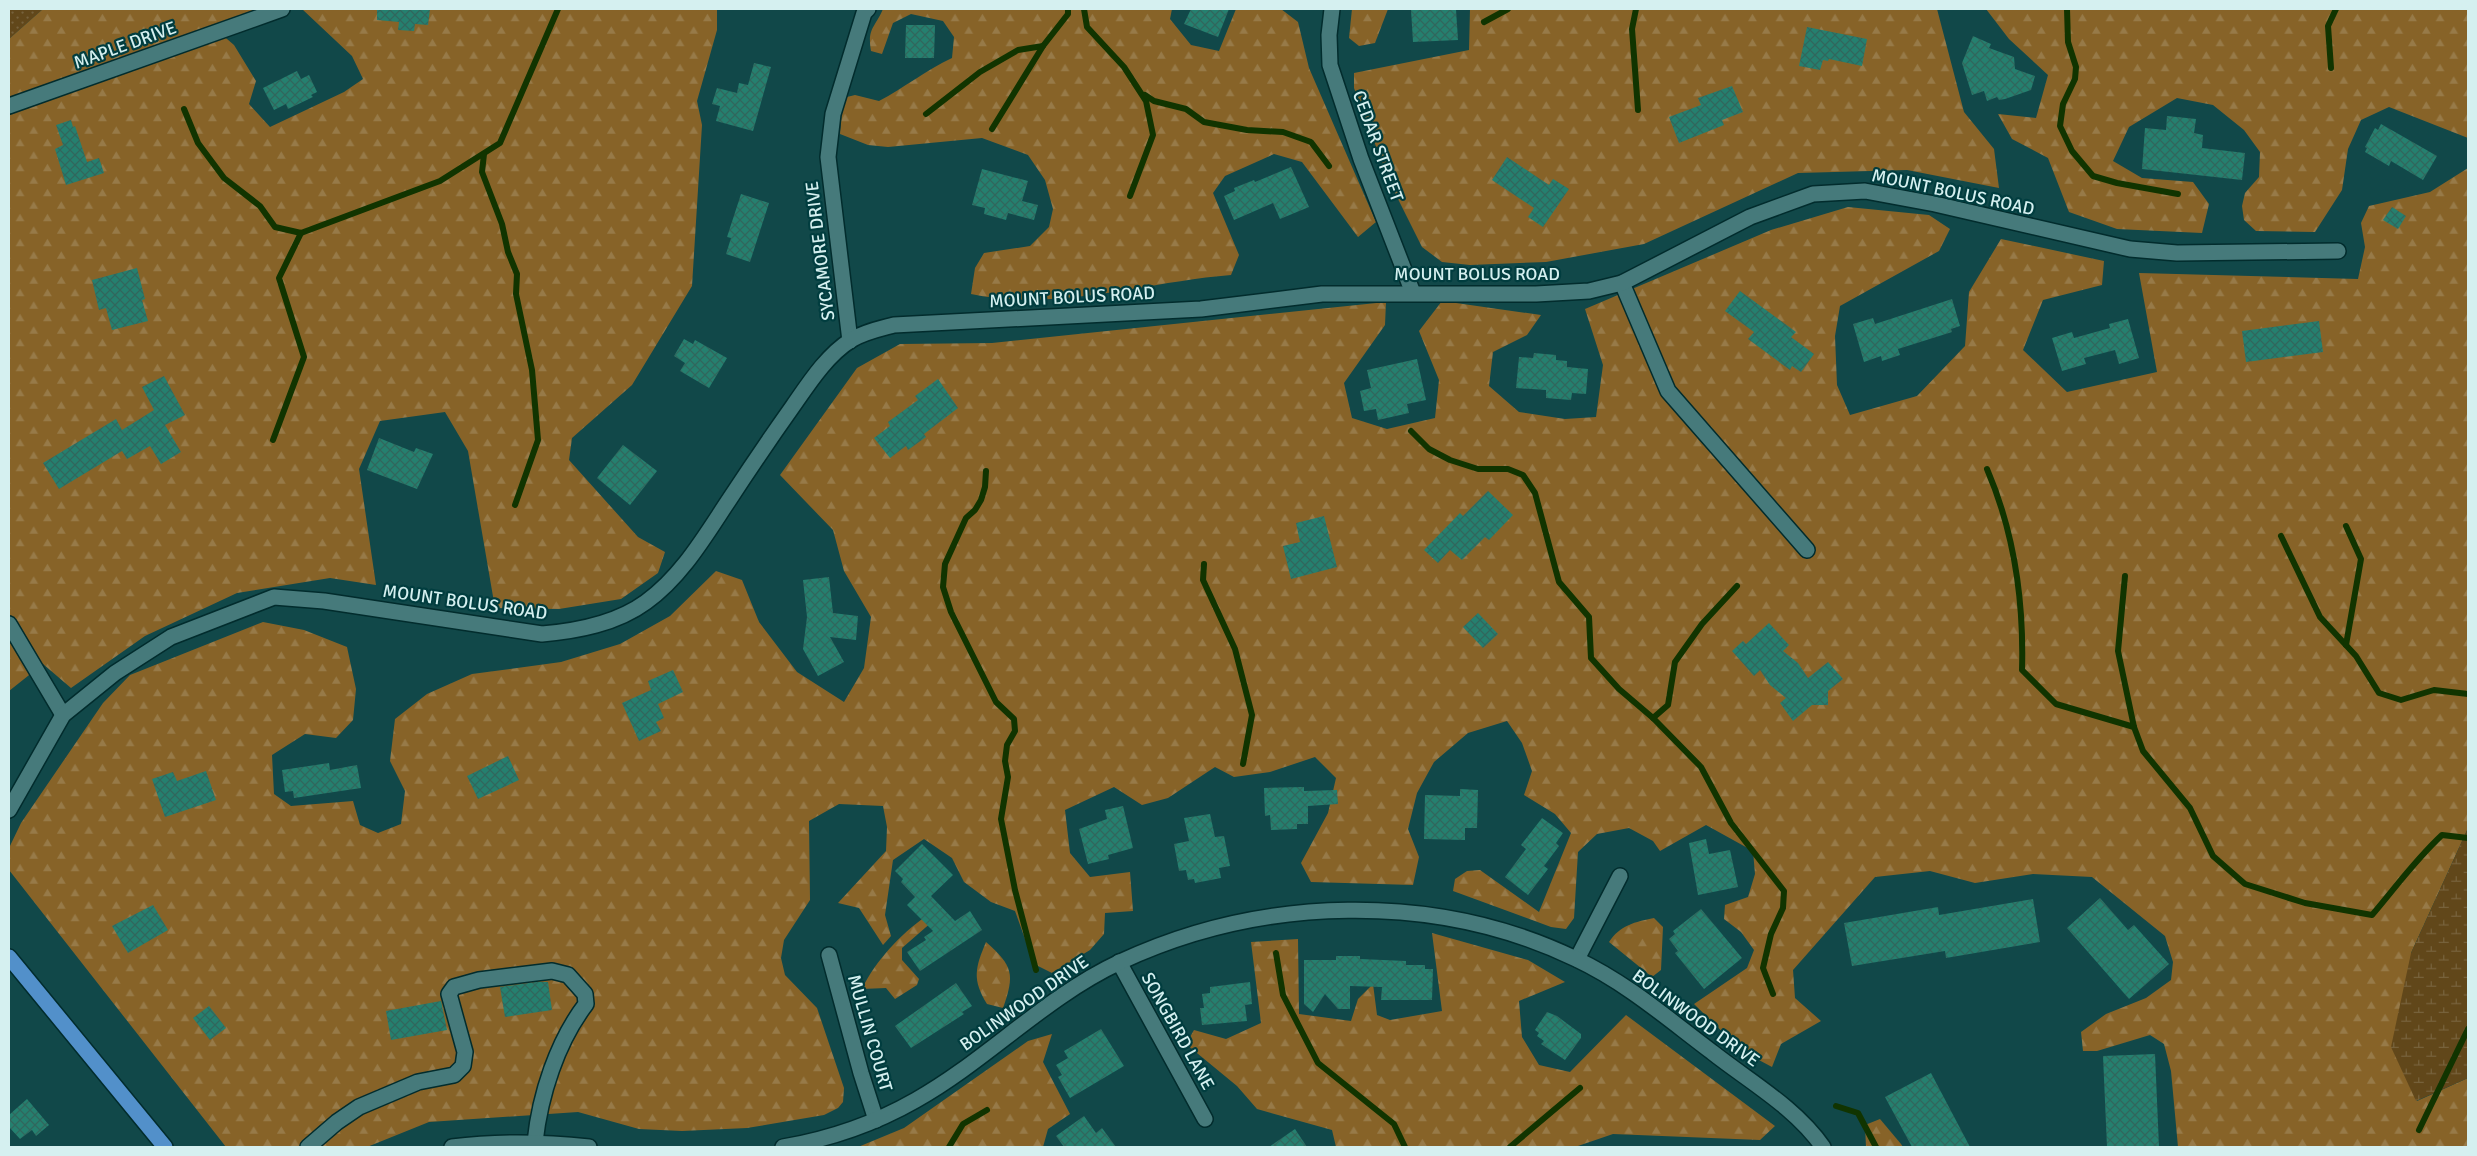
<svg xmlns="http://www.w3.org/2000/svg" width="2477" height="1156" font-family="Signika,sans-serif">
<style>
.grass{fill:url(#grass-dots)}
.forest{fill:url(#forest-firs)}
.wetland{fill:url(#wetland-marsh)}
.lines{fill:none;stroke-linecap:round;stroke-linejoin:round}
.stream{stroke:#113400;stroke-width:6}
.building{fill:url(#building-cross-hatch)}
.minor-casing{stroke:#022c2d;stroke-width:18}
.major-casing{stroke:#022c2d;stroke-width:18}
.minor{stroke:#467a7b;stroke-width:15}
.major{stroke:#5290ca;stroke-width:15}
.labels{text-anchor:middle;stroke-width:4.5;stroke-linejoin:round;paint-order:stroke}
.street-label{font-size:18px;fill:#d5f0f0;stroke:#013d3f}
</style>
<defs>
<pattern id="grass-dots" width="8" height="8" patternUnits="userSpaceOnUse" patternTransform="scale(1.25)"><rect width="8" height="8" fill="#61471a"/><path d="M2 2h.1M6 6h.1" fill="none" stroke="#77623c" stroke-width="1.8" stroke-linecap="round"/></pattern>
<pattern id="forest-firs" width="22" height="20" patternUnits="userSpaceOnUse" patternTransform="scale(1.25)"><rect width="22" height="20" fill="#876328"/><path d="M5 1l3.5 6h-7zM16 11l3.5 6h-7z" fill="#977a48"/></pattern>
<pattern id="wetland-marsh" width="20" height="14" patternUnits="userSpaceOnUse" patternTransform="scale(1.25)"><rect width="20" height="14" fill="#61471a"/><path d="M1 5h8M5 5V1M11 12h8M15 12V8" fill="none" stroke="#77623c"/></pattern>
<pattern id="building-cross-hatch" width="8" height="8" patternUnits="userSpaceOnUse" patternTransform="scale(1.25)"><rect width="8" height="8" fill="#25806f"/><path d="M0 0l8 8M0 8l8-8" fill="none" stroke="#31675d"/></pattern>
</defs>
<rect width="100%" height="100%" fill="#114849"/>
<path class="grass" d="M9,9H43L9,39Z"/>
<g class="forest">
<path d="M43,9H262L213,27L234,45L256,81L249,104L270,127L344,92L363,79L352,56L302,9H717V30L697,101L702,125L692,286L632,385L572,438L569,460L638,537L665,552L658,573L621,599L559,609L495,608L468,451L445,412L380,421L359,469L376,585L330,578L237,593L145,636L71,688L43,664L9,691V39Z"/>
<path d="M883,9H1172L1170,19L1191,45L1219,51L1236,9H1281L1298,22L1309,68L1376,222L1358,237L1302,162L1274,154L1225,176L1213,193L1239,255L1231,275C1144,282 1058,312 971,294L975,268L984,253L1030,246L1049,227L1053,209L1045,180L1028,155L982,138L888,147L868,145L840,134L843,98L855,95L879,101C904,88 926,70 952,58L954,37L943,21L911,14L893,23L882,54L871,51C867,28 875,28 883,9Z"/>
<path d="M1352,9H1388L1375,43L1359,46L1349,38Z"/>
<path d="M1470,9H1937L1964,112L1994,149L1999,188L1907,170L1798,173L1644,244L1546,262L1470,265L1442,262L1422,247L1389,181L1354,88V73L1469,50Z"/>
<path d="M1986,9H2468V138L2389,107L2361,120L2348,149L2342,190L2315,232L2256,231L2244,220L2242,206L2245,193L2259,177L2260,152L2244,130L2213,105L2177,98L2129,127L2113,161L2142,178L2193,182L2209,204L2202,233L2117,229L2069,212L2048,158L2012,139L1998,114L2036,118L2048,75L2009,39Z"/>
<path d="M2468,168V828L2411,953L2417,1101L2468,1078V1147H2178L2171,1071L2164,1044L2150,1035L2097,1051H2083L2081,1032L2106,1014L2146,998L2171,980L2173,962L2165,936L2092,877L2033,874L1975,883L1930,871L1875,877L1793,970L1795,998L1821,1021L1781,1044L1772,1067L1742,1051L1694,1004L1747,968L1754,950L1741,932L1724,919L1725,905L1748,897L1755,874L1753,851L1706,825L1660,851L1653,841L1629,828L1597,834L1578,852L1574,918L1566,929L1551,927L1453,891L1455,879L1467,871L1480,870L1539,912L1571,833L1555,814L1524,795L1532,771L1522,743L1507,721L1468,733L1434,762L1417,793L1408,829L1419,857L1413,885L1311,882L1301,863L1328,813L1336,778L1315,757L1270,772L1234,777L1215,767L1168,798L1142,805L1114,787L1065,810L1070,853L1090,877L1130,872L1133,911L1105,913L1104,934L1090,950L1052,973L1034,964L1015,911L991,902L964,882L952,858L924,839L893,860L885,915L891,936L883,945L859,908L838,903L886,851L887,827L883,806L839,804L809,821L810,900L784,940L781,958L785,975L817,1008L844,1088L843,1102L838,1108L824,1115L747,1128L682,1131L639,1129L578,1112L429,1122L367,1147H226L9,870V848L21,823L103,703L130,675L263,622L304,630L347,647L356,689L353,720L336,738L305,734L272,755L274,794L291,806L353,801L360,825L378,833L401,824L405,791L390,761L395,719L427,694L472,674L561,662L620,644L670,616L716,571L742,580L759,622L797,672L844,702L864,668L871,617L844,571L833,530L780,475L857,368L900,344L992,343L1386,302L1385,325L1344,383L1352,418L1387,429L1435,418L1439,380L1419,331L1442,301L1541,315L1527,335L1493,352L1489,386L1519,412L1565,419L1596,417L1603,365L1585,309L1771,230L1848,207L1929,215L1950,229L1939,251L1840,306L1835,336L1837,385L1850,415L1917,396L1965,346L1969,292L2001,239L2104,261L2102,285L2043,300L2023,350L2067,392L2157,372L2139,273L2358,279L2365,247L2361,223L2369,206L2430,192Z"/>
<path d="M926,916L933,921L902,948V960L919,979L917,985L895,999L886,988L862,989C876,960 900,935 926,916Z"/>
<path d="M1654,918L1663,927L1661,970L1652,977L1609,942C1620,925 1635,922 1654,918Z"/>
<path d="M1432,933L1528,960L1565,982L1519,1001L1522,1037L1539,1065L1570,1072L1626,1015L1775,1126L1760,1140L1613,1134L1575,1147H1336L1332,1130L1257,1109L1237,1086L1186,1044L1194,1030L1226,1039L1261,1023L1251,942L1298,939L1299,1014L1351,1021L1358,999L1373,984L1377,1015L1390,1020L1442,1011Z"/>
<path d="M986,942C1013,966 1015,974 1003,1008L987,1004C972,980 975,968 986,942Z"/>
<path d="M1052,1034L1043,1062L1070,1114L1048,1129L1043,1147H858L904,1128L1028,1041Z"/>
<path d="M1880,1119L1901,1144L1903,1147H1866L1865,1125Z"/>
</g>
<path class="wetland" d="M2468,828V1078L2416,1101L2391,1047L2411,953Z"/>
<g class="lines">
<g class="stream">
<path d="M1084,9L1087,27L1124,67L1146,101L1153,135L1130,196"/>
<path d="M1636,9L1632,29L1638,110"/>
<path d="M2067,9L2068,42L2076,67L2075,79L2063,104L2060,126L2072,151L2093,176L2117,183L2178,194"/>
<path d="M1484,22L1508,9"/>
<path d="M2331,68L2328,26L2336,9"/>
<path d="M1145,95L1154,101L1186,109L1204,122L1247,130L1283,132L1311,142L1329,166"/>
<path d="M184,109L198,143L224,178L260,206L275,227L301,233L440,181L500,143L558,9"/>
<path d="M926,114L980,72L1018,50L1043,46L1068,14V9"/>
<path d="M992,129L1043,46"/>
<path d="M484,154L482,172L502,224L508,252L517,274L516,294L532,370L538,440L515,505"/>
<path d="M1411,431L1429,449L1450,460L1478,469H1508L1523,475L1535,493L1559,582L1589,617L1591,658L1619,689L1653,718L1701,767L1731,823L1784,891L1783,908L1771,934L1763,968L1773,994"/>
<path d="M273,440L304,357L279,278L301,233"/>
<path d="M1987,469C2014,532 2024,600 2022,670L2056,704L2134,727"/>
<path d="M986,471L985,487L981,500L975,510L966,518L945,564L943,587L951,612L996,702L1014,719L1015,731L1007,745L1005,761L1008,777L1001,819L1015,890L1036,970"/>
<path d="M2281,536L2320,617L2356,656L2379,693L2401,700L2434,690L2468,694"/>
<path d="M1204,564L1203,580L1235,649L1252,715L1243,764"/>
<path d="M2125,576L2118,651L2134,727L2143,751L2190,808L2213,856L2245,884L2305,903L2372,915C2395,888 2416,859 2442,835L2468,838"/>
<path d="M2346,645L2361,559L2346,526"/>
<path d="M1653,718L1668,705L1675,662L1702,624L1737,586"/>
<path d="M1276,953L1283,995L1318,1063L1394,1124L1405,1147"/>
<path d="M1836,1106L1858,1113L1876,1147"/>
<path d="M2419,1130L2468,1029"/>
<path d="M949,1147L963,1124L987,1110"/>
<path d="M1510,1147L1580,1088"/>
</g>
</g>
<g class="building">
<path d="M377,9H430L428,25L415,24L414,31L398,30L399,22L377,20Z"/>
<path d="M1191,9H1229L1218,37L1184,24Z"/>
<path d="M1456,9L1458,40L1413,42L1411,10Z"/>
<path d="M906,25H935L934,58H905Z"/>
<path d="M1807,27L1867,39L1862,66L1829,59L1828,61L1823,60L1820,70L1799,66Z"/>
<path d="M1973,36L1991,44L1989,48L2014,57L2015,69L2035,76L2031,90L2005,99L1999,100L1997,97L1987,101L1984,91L1972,95L1962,63Z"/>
<path d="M754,63L771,67L753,131L716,121L720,106L712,104L717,88L737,93L739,83L748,85Z"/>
<path d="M297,71L301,79L309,75L317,92L311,95L313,97L288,109L286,104L274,110L263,88Z"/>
<path d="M1732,86L1743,112L1722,120L1724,125L1679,143L1669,117L1701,105L1698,98Z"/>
<path d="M2167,116L2196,119L2194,133L2203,135L2202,148L2245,153L2242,180L2142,169L2145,128L2166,130Z"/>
<path d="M71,120L73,127L75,126L87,162L99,158L104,173L66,185L55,149L63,145L56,125Z"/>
<path d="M2381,124L2437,156L2423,180L2391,161L2389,166L2365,152L2367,148L2365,147L2375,128L2378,130Z"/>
<path d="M1507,157L1549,185L1553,179L1569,189L1543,227L1528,217L1534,208L1492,180Z"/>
<path d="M1291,167L1309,207L1280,219L1273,203L1234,220L1224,196L1235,191L1234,188L1254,180L1255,182Z"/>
<path d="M982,169L1028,181L1022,201L1038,205L1034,220L1008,213L1006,220L984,214L985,208L972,205Z"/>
<path d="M741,194L769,203L750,262L726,254L731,238L727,237Z"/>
<path d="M2392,207L2406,216L2398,229L2383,220Z"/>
<path d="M137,268L145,299L142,300L148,321L112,330L106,308L99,310L92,280Z"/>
<path d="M1740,291L1796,332L1791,337L1814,354L1801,372L1792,366L1790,370L1748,339L1754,332L1725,311Z"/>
<path d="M1952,299L1960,326L1951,329L1952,332L1898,349L1900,355L1882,361L1881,356L1864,362L1853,324L1873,318L1875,324Z"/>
<path d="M2128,319L2139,358L2119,364L2115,350L2084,358L2086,364L2062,371L2052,338L2072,332L2074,338L2110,328L2109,324Z"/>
<path d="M2319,321L2323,352L2246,362L2242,331Z"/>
<path d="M684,339L693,344L695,340L727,358L709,388L680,371L685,363L674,356Z"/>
<path d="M1534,353L1556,355V360L1567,361V367L1588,369L1586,394L1572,393L1571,400L1546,398V390L1516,388L1519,357L1533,358Z"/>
<path d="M1417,359L1426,400L1407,404L1409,413L1378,420L1376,409L1364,411L1360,391L1371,388L1367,370Z"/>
<path d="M164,376L185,415L165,425L181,452L161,464L150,446L127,459L122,451L59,489L43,463L116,419L122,430L154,410L142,387Z"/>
<path d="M938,379L958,408L924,434L926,437L908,450L906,446L890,458L874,438L890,426L888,422L918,400L915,396Z"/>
<path d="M379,438L414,452L416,448L433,454L417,489L367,470Z"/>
<path d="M623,445L657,471L630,505L597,478Z"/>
<path d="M1488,491L1513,515L1489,540L1485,537L1462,560L1450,550L1438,563L1424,550L1460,513L1463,516Z"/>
<path d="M1324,516L1337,567L1291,579L1283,546L1300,542L1296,523Z"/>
<path d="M829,577L833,613L858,616L856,640L830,637L844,662L818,676L803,649L807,617L803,580Z"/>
<path d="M1478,613L1498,634L1483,648L1463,627Z"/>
<path d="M1769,623L1789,645L1783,651L1798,663L1808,678L1828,662L1843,679L1828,691V705H1812L1793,721L1780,703L1786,698L1770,685L1760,670L1754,676L1732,651L1743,641L1746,644Z"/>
<path d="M673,670L683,692L658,704L664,718L656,722L661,731L639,741L622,703L651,690L648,681Z"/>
<path d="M508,756L519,780L478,799L467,776Z"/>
<path d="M329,763L330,770L357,765L361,788L294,798L293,791L285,792L282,770Z"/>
<path d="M206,771L216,800L165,817L152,779L173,772L177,781Z"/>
<path d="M1304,787V791L1337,790L1338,804L1308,806V824H1297V829L1271,830L1270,815L1265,816L1264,788Z"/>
<path d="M1460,789L1478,790L1477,828H1465V840L1424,839L1425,795L1460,796Z"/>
<path d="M1123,806L1133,848L1108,855L1109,859L1088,864L1079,829L1107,819L1105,810Z"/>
<path d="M1210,814L1215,837L1224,836L1230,866L1219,868L1221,878L1195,883L1194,879L1188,880L1186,870L1179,871L1174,844L1189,841L1184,818Z"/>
<path d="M1542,818L1563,833L1556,843L1559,846L1544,866L1548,869L1528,895L1505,877L1526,849L1521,845Z"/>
<path d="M1706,839L1709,854L1730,850L1738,887L1698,895L1689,843Z"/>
<path d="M922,844L953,875L931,896L955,921L970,911L982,930L920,971L907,952L926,940L924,937L933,931L907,905L915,897L901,882L903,879L895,871Z"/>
<path d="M2100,898L2128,930L2134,925L2169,964L2129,999L2067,928Z"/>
<path d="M2033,899L2040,942L1946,958L1945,951L1852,966L1844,923L1938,907L1939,915Z"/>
<path d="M153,905L168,930L128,953L112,926Z"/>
<path d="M1701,909L1742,958L1704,989L1675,953L1678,951L1669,939L1675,934L1673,931Z"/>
<path d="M1336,956H1360V959L1406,961V965H1425V969H1433L1432,1000H1381L1382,987L1350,986V1009H1338L1325,994L1313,1012L1304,1004V960H1336Z"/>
<path d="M536,982H548L552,1010L505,1017L500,987Z"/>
<path d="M1250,982L1252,1004L1245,1005L1247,1021L1202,1025L1200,1008H1204L1202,994L1210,993V987Z"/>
<path d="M956,983L972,1006L962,1012L964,1014L911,1048L895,1026Z"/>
<path d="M441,1001L447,1030L391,1040L386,1011Z"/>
<path d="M209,1006L226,1028L210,1040L193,1018Z"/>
<path d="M1547,1012L1557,1016L1581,1034V1038L1565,1060L1541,1044L1544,1041L1537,1036L1539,1033L1535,1030Z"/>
<path d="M1101,1029L1124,1066L1070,1098L1058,1077L1062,1075L1056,1065L1068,1058L1064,1051Z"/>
<path d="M2155,1054L2159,1147H2107L2103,1056Z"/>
<path d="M1931,1073L1970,1147H1912L1885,1097Z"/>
<path d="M27,1099L49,1125L36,1136L32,1130L20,1139L9,1127V1115Z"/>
<path d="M1084,1116L1096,1133L1102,1128L1116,1147H1064L1056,1136Z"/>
<path d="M1295,1129L1307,1147H1269Z"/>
</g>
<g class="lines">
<defs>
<g id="minor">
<path d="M1332,9L1329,35L1330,65L1361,159L1413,293"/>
<path d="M9,106L282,9"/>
<path d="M1622,283L1668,391L1807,550"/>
<path d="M850,341L828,157L833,114L864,13L868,9"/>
<path d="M9,624L63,715"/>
<path d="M9,810L63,715L115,673L171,637L274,597L324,601L542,634C577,631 616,624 646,602C682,576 705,536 729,500C750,468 771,437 793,406C809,383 827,355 851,340C864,332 879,329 894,325L1201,309L1322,294H1536L1589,291L1622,283L1750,217L1813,194L1865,191L1935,204L2130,249L2177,253L2338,251"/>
<path d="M829,955L861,1073L876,1120"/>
<path d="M1577,959L1620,876"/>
<path d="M1119,962L1205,1119"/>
<path d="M308,1147L337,1122L359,1107L418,1082L454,1075L463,1066L465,1052L449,994L454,987L479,980L552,971L568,975L585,994L586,1004C557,1042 540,1095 535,1142"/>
<path d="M452,1147C499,1141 543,1142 589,1147"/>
<path d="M783,1147C830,1139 874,1124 916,1100C987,1060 1045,997 1120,962C1261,896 1435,891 1576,959C1627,983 1668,1019 1712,1052C1750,1082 1795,1107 1823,1147"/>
</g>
<path id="major" d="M9,957L165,1147"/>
</defs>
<use href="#minor" class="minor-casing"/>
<use href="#major" class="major-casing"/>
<use href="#minor" class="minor"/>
<use href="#major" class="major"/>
</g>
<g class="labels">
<g class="street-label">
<text transform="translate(125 45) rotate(-20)" y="6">MAPLE DRIVE</text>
<text transform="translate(1378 146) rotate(70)" y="6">CEDAR STREET</text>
<text transform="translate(1953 192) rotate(12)" y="6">MOUNT BOLUS ROAD</text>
<text transform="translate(820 251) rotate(-97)" y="6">SYCAMORE DRIVE</text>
<text x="1477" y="280">MOUNT BOLUS ROAD</text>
<text transform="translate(1072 297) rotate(-3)" y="6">MOUNT BOLUS ROAD</text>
<text transform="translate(465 602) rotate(8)" y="6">MOUNT BOLUS ROAD</text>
<text transform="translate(1024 1003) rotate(-35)" y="6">BOLINWOOD DRIVE</text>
<text transform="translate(1696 1018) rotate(36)" y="6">BOLINWOOD DRIVE</text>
<text transform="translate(1178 1031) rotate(61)" y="6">SONGBIRD LANE</text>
<text transform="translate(870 1033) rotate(74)" y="6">MULLIN COURT</text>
</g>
</g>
<rect width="2477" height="1156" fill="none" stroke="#d5f0f0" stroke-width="20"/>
</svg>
